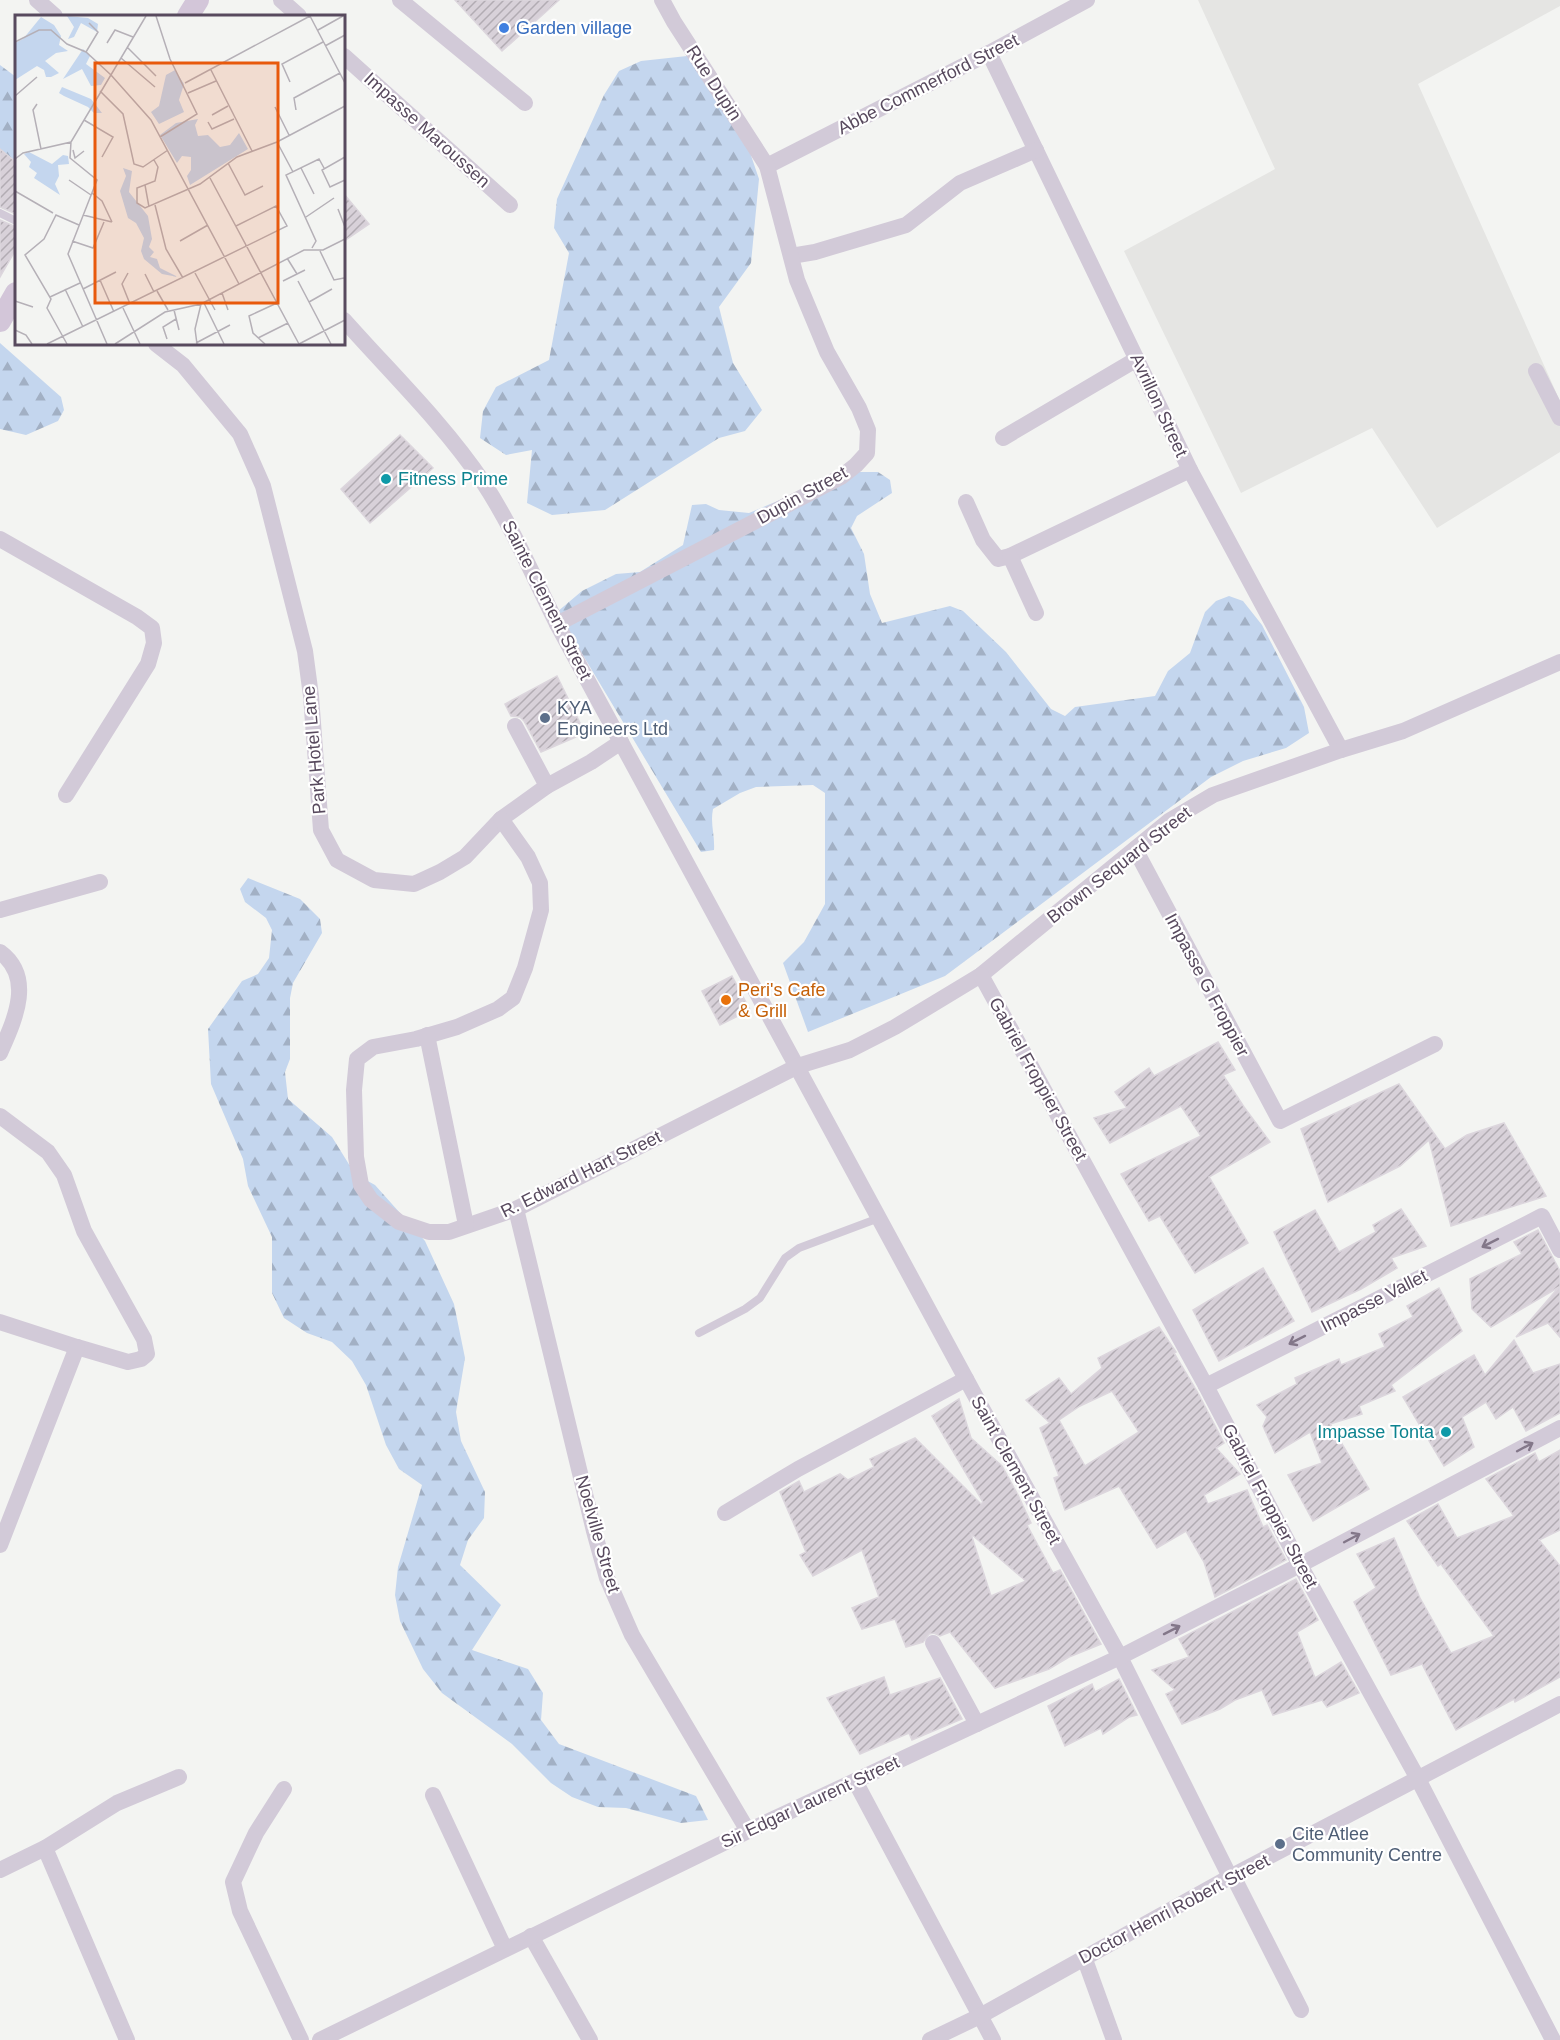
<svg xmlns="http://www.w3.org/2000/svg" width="1560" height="2040" font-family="Arial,sans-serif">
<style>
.education{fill:#e5e5e3}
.forest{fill:url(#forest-firs)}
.building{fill:url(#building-hatch);stroke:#dcd6dd;stroke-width:1.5;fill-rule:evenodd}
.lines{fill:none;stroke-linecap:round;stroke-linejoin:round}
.lane{stroke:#d2cad8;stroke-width:8}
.street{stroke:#d2cad8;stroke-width:16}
.secondary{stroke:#d3c6d9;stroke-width:22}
.oneway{stroke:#837789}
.shop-dot{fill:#3f7fe0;stroke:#fff;stroke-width:2}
.culture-dot{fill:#0f9aa8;stroke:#fff;stroke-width:2}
.service-dot{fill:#5c6f8a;stroke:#fff;stroke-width:2}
.food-dot{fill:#e8710a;stroke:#fff;stroke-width:2}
.labels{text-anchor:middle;stroke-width:4.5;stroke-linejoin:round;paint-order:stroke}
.shop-label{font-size:18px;fill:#366cbe;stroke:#fff;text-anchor:start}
.street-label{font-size:18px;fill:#584a5e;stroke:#fff}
.culture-label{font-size:18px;fill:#0d838f;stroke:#fff;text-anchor:start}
.service-label{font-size:18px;fill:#4e5e75;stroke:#fff;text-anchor:start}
.food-label{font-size:18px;fill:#c56008;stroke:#fff;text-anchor:start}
.inset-road{fill:none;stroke:#b5b0b7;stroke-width:1.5}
.view{fill:#e8590c;fill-opacity:0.15;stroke:#e8590c;stroke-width:3}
.inset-edge{fill:none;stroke:#584a5e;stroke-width:3}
</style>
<defs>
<pattern id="forest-firs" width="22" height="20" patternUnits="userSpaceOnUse" patternTransform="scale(1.5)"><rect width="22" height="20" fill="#c4d6ee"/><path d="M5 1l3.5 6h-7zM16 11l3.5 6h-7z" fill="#a2b0c4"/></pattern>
<pattern id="building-hatch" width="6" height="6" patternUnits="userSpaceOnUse" patternTransform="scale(1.5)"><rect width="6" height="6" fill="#d8d1d9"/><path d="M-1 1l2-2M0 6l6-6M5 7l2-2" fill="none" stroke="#b2acb3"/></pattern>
</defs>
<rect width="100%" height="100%" fill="#f3f4f2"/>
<path class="education" d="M1198,0H1560V6L1418,84L1560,401V452L1437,528L1372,428L1241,493L1124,251L1275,169Z"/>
<g class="forest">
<path d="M687,56L741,126L759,179L751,263L719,307L733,363L762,410L745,431L719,438L605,510L552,515L527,503L532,450L506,455L480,438L483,411L496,387L549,360L569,253L554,228L557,199L604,95L619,71L641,61Z"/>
<path d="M0,65L16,77V197L15,198L0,197Z"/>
<path d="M0,343L61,397L64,410L58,421L26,435L0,429Z"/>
<path d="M847,472H878L890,480L892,493L857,516L851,528L864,554L870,594L882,623L950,606L963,611L1006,652L1051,709L1065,716L1075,707L1155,696L1168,671L1190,653L1205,612L1216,601L1229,596L1243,601L1262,625L1304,707L1309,733L1286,748L1243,761L1211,777L945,976L808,1032L783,963L804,942L825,904V793L813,785L756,787L740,793L713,809C710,824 715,835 714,850L701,852L557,612L582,591L616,574L640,572L683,545L692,505L706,504L719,510L749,513Z"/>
<path d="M248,878L300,899L320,919L322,933L293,983L290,998V1059L285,1072L288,1099L332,1137L355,1174L375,1185L425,1241L454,1304L465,1358L456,1412L461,1441L485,1492L484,1518L468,1540L460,1565L501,1605L472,1650L528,1669L543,1693L541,1720L559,1744L696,1796L708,1820L681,1823L626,1808L598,1807L572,1797L551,1783L512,1744L442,1693L423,1669L400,1621L395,1595L398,1567L422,1485L399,1469L386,1445L366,1385L352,1361L332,1342L307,1333L284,1318L272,1293V1237L248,1186L243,1159L211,1084L208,1029L242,981L258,974L269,958L272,930L266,918L245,902L240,889Z"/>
</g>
<g class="building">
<path d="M455,0H559L502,51Z"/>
<path d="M0,149L16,162V214L0,207Z"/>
<path d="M344,194L369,224L344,241Z"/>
<path d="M0,220L16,227V249L0,277Z"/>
<path d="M400,435L433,468L370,523L341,489Z"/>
<path d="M557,676L585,733L541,752L524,721L520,717L511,716L505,704Z"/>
<path d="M732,976L750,1010L720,1025L702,991Z"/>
<path d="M1218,1042L1235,1070L1223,1075L1244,1107L1270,1142L1209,1177L1248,1243L1195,1273L1160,1216L1149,1221L1121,1174L1201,1136L1181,1106L1110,1143L1094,1118L1127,1108L1115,1092L1149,1068L1154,1076Z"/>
<path d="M1399,1084L1445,1149L1467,1135L1504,1123L1546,1196L1451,1226L1429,1140L1400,1166L1328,1202L1301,1129Z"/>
<path d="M1401,1209L1426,1246L1391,1258L1397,1268L1361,1289L1312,1312L1274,1232L1315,1210L1339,1252L1376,1232L1373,1225Z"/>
<path d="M1538,1230L1560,1271V1337L1548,1323L1516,1337L1559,1287L1491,1327L1472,1309L1470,1279L1522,1254L1514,1242Z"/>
<path d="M1263,1268L1294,1321L1219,1361L1193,1310Z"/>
<path d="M1439,1288L1462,1331L1391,1385L1395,1391L1359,1406L1362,1414L1330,1424L1369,1489L1313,1521L1288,1475L1322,1463L1310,1432L1275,1453L1263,1426L1267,1417L1257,1405L1297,1384L1295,1378L1339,1359L1341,1365L1385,1347L1379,1334L1413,1317L1407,1306Z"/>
<path d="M1159,1327L1176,1352L1174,1353L1198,1393L1224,1443L1216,1448L1240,1474L1204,1495L1208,1504L1247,1490L1263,1527L1267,1525L1286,1560L1215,1597L1204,1562L1186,1531L1157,1548L1119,1486L1065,1510L1054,1478L1059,1476L1040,1428L1050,1423L1026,1400L1059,1378L1071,1394L1102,1368L1098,1358ZM1112,1391L1139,1432L1085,1466L1059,1420L1080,1406Z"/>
<path d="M1514,1340L1533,1373L1560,1364V1413L1526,1431L1513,1407L1496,1419L1486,1402L1462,1417L1474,1447L1444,1466L1403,1397L1474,1355L1485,1375Z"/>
<path d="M959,1399L971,1438L1002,1466L1018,1495L1031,1523L1027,1525L1053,1573L1060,1570L1101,1644L1069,1657L1049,1669L995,1688L950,1632L940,1636L934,1633L929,1634L923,1642L906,1647L895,1619L862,1629L852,1608L879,1597L862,1550L813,1576L800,1555L806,1552L780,1492L799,1481L804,1492L840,1474L848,1480L874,1467L870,1459L915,1438L981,1504L983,1502L932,1416ZM971,1534L1026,1581L991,1596Z"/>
<path d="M1560,1450V1530L1539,1540L1560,1566V1677L1515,1702L1514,1699L1456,1730L1422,1664L1391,1675L1354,1602L1376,1588L1357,1554L1394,1538L1420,1598L1451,1653L1494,1636L1441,1564L1438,1566L1407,1521L1438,1504L1457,1538L1514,1516L1486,1479L1535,1453L1539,1462Z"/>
<path d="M1296,1579L1318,1620L1297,1632L1315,1678L1341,1662L1359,1693L1327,1707L1322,1700L1273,1715L1262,1690L1235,1700L1220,1709L1182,1724L1166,1694L1175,1690L1152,1670L1189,1657L1179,1639Z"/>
<path d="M884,1677L890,1695L940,1678L962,1719L912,1740L909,1733L860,1754L827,1698Z"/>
<path d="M1119,1679L1137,1715L1129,1717L1103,1734L1101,1728L1065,1746L1048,1706L1092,1684L1095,1692Z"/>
</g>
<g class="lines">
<g class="lane">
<path d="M0,213L16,221"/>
<path d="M699,1333L745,1309L760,1298L785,1258L799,1248L879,1218"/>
</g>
<g class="street">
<path d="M37,0L55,16"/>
<path d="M281,0L299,16"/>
<path d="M400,0L525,103"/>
<path d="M989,53L1190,470L1341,750"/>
<path d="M344,56L510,205"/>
<path d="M767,166L989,53L1087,0"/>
<path d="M791,256L815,252L906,225L960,183L1036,150"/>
<path d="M344,320C391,373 443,423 483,482C512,526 533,576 557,624L978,1401L1120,1657L1230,1877"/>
<path d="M156,344L183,365L240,434L263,486L305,651L311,696L321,830L337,860L374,880L414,884L440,872L465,857L501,819L547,786L591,762L621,742"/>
<path d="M1536,371L1560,418"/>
<path d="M1003,438L1137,359"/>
<path d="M966,502L983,540L998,559L1010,556L1190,470"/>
<path d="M0,539L137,617L152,628L154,643L148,664L66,795"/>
<path d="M1010,556L1036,613"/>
<path d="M557,624L841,477L856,465L867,453L868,430L859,408L827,352L797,280L767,166L674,22L662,0"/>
<path d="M515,726L547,786"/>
<path d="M501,819L528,857L540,883L541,910L525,968L513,998L498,1009L457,1027L416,1039L373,1047L357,1059L354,1090L356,1157L361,1185L371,1200L399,1222L429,1232H449L516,1209L798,1066L850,1050L895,1027L981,975L1169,821L1213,795L1341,750L1403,731L1560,662"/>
<path d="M1135,849L1280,1121L1435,1044"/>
<path d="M0,910L100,882"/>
<path d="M0,952C35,978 14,1021 0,1053"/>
<path d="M981,975L1206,1386L1300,1565L1417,1777L1553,2040"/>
<path d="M427,1035L466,1225"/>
<path d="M0,1116L48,1152L64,1175L84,1231L144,1339L147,1354L141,1359L128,1362L77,1347L0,1322"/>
<path d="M516,1209L594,1531L607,1578L632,1635L748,1831"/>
<path d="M1206,1386L1542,1216L1560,1250"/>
<path d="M725,1513L798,1469L966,1379"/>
<path d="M0,1545L77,1347"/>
<path d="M933,1643L977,1724"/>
<path d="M855,1781L993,2040"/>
<path d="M284,1789L256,1833L233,1882L240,1911L301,2040"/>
<path d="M433,1795L505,1949"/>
<path d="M45,1848L127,2040"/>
<path d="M0,1870L45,1848L117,1803L179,1777"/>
<path d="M1233,1876L1301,2010"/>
<path d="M531,1936L590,2040"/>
<path d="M1084,1957L1114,2040"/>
<path d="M320,2040L748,1831L1120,1657L1300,1565L1560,1428"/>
<path d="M930,2040L980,2016L1230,1877L1560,1704"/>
</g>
<g class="secondary">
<path d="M188,16L198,0"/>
<path d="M0,321L16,293"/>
</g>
</g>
<defs><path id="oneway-shaft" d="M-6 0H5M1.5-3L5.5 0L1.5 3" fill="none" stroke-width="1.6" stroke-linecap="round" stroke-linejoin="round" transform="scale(1.5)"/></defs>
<g class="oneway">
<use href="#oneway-shaft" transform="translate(1490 1243) rotate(153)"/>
<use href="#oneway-shaft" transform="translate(1297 1340) rotate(153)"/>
<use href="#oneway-shaft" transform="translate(1525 1447) rotate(-28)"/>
<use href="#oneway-shaft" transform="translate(1352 1538) rotate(-28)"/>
<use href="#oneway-shaft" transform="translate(1172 1630) rotate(-27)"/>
</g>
<circle class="shop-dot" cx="504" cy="28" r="6"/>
<g class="culture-dot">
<circle cx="386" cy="479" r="6"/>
<circle cx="1446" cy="1432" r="6"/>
</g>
<g class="service-dot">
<circle cx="545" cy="718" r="6"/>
<circle cx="1280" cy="1844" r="6"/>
</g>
<circle class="food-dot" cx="726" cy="1000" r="6"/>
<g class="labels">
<g class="shop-label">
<text x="516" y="34">Garden village</text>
</g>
<g class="street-label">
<text transform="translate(714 83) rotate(57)" y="6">Rue Dupin</text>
<text transform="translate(928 84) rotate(-27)" y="6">Abbe Commerford Street</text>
<text transform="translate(427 130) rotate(42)" y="6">Impasse Maroussen</text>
<text transform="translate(1159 405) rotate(65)" y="6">Avrillon Street</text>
<text transform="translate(802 495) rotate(-29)" y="6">Dupin Street</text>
<text transform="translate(547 600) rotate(63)" y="6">Sainte Clement Street</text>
<text transform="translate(314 750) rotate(-95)" y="6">Park Hotel Lane</text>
<text transform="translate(1119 865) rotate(-38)" y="6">Brown Sequard Street</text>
<text transform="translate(1207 985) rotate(62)" y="6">Impasse G Froppier</text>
<text transform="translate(1038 1079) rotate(61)" y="6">Gabriel Froppier Street</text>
<text transform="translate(581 1174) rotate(-26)" y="6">R. Edward Hart Street</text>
<text transform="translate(1374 1301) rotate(-27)" y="6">Impasse Vallet</text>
<text transform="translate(1016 1470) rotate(61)" y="6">Saint Clement Street</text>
<text transform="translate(1270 1506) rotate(62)" y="6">Gabriel Froppier Street</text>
<text transform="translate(598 1534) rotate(74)" y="6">Noelville Street</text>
<text transform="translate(810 1802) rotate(-25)" y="6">Sir Edgar Laurent Street</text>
<text transform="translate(1174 1909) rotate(-28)" y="6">Doctor Henri Robert Street</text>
</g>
<g class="culture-label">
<text x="398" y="485">Fitness Prime</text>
<text x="1434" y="1438" text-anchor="end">Impasse Tonta</text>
</g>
<g class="service-label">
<text x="557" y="714">KYA<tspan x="557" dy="21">Engineers Ltd</tspan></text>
<text x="1292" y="1840">Cite Atlee<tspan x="1292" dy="21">Community Centre</tspan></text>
</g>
<g class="food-label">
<text x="738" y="996">Peri's Cafe<tspan x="738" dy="21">&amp; Grill</tspan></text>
</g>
</g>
<g transform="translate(15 15)">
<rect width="330" height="330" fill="#f3f4f2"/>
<path d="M52,1L73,3L83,9L82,17L66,8L59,22L53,24L59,12ZM26,2L39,10L46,21L44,30L53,36L41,38L30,46L44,58L36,62H31L29,55L22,51L0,65V28L8,24ZM68,34L75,41L71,49L90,63L86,70L76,71L67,54L48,64ZM160,55L169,69L164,85L169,97L144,109L136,97L144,91L151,60ZM47,72L76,84L87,98H79L73,92L49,81L44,78ZM183,104L180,110L183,121L193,120L205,132L215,130L224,118L233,134L175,170L172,161L176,155V142L167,141L162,148L145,120L161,108ZM14,137L37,149L48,140L53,141L54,149L43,150L44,161L40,169L45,180L19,163L22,158L14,152L16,147L9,139ZM108,153L117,156L114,177L133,201L137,224L134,232L139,237L135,242L142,244L145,253L163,262L147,259L129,244L126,236L129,223L121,208L113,203L105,176L111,161Z" fill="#c4d6ee"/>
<path class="inset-road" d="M141,1L155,44L182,99L145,122M295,1L330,68M303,15L328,1M0,27L24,15H36L52,29L71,37L96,60L136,105L224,269M92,28L100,15L118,22M310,31L330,20M112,32L141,61M71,37L83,17L74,8M106,43L140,72M196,55L237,136M275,67L267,49L308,27M170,68L295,1M85,76L108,99L119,149L128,152L153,135M173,78L201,66M0,81L22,62M22,89L18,95L26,134M260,92L274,120M281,95L279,83L325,58M197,100L213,91M69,105L98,122L87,142M193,107L197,114L219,104M56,127L55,143L82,165L53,239L92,329M262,127L278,157M58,135L60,143L69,136M330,142L307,155L315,172L330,165M0,144L8,138L56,127L131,1M139,145L143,152L140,166L122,173V188L130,193L185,169L222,142L262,127L330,91M213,148L230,180L248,171M286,153L299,179M195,163L284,329M54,165L76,180M130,170L134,192M0,176L38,198M77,178L87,186L97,207M140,190L151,234L168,263M323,194L330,212M68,200L97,207M291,202L319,183M57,226L78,233L89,207M165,226L193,210M297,233L301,226L271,160L304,144L309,153M305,236L319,265L329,263M272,243L282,259M113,258L107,269L115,289M180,258L200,295M130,259L139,277M85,265L99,297M268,266L290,255M283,266L316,329M50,274L68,312M68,274L101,257M142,276L153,295M207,278L213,295M35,282L65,268M0,286L18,292M294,287L317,274M189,288L209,329M108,293L125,329M159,295L164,315M0,315L11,320L17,329M243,323L273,308M152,324L148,312L161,304M181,328L215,310M32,329L272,211L261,191L221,211M52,329L32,293L36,284L10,240L29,224L41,200L64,210M100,329L150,297L186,289L289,235H308L330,224M182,329L180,314L186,289M250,329L238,318L234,301L262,288M284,329L330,305"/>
<path class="view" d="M80,48H263V288H80Z"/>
<rect width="330" height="330" class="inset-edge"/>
</g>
</svg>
